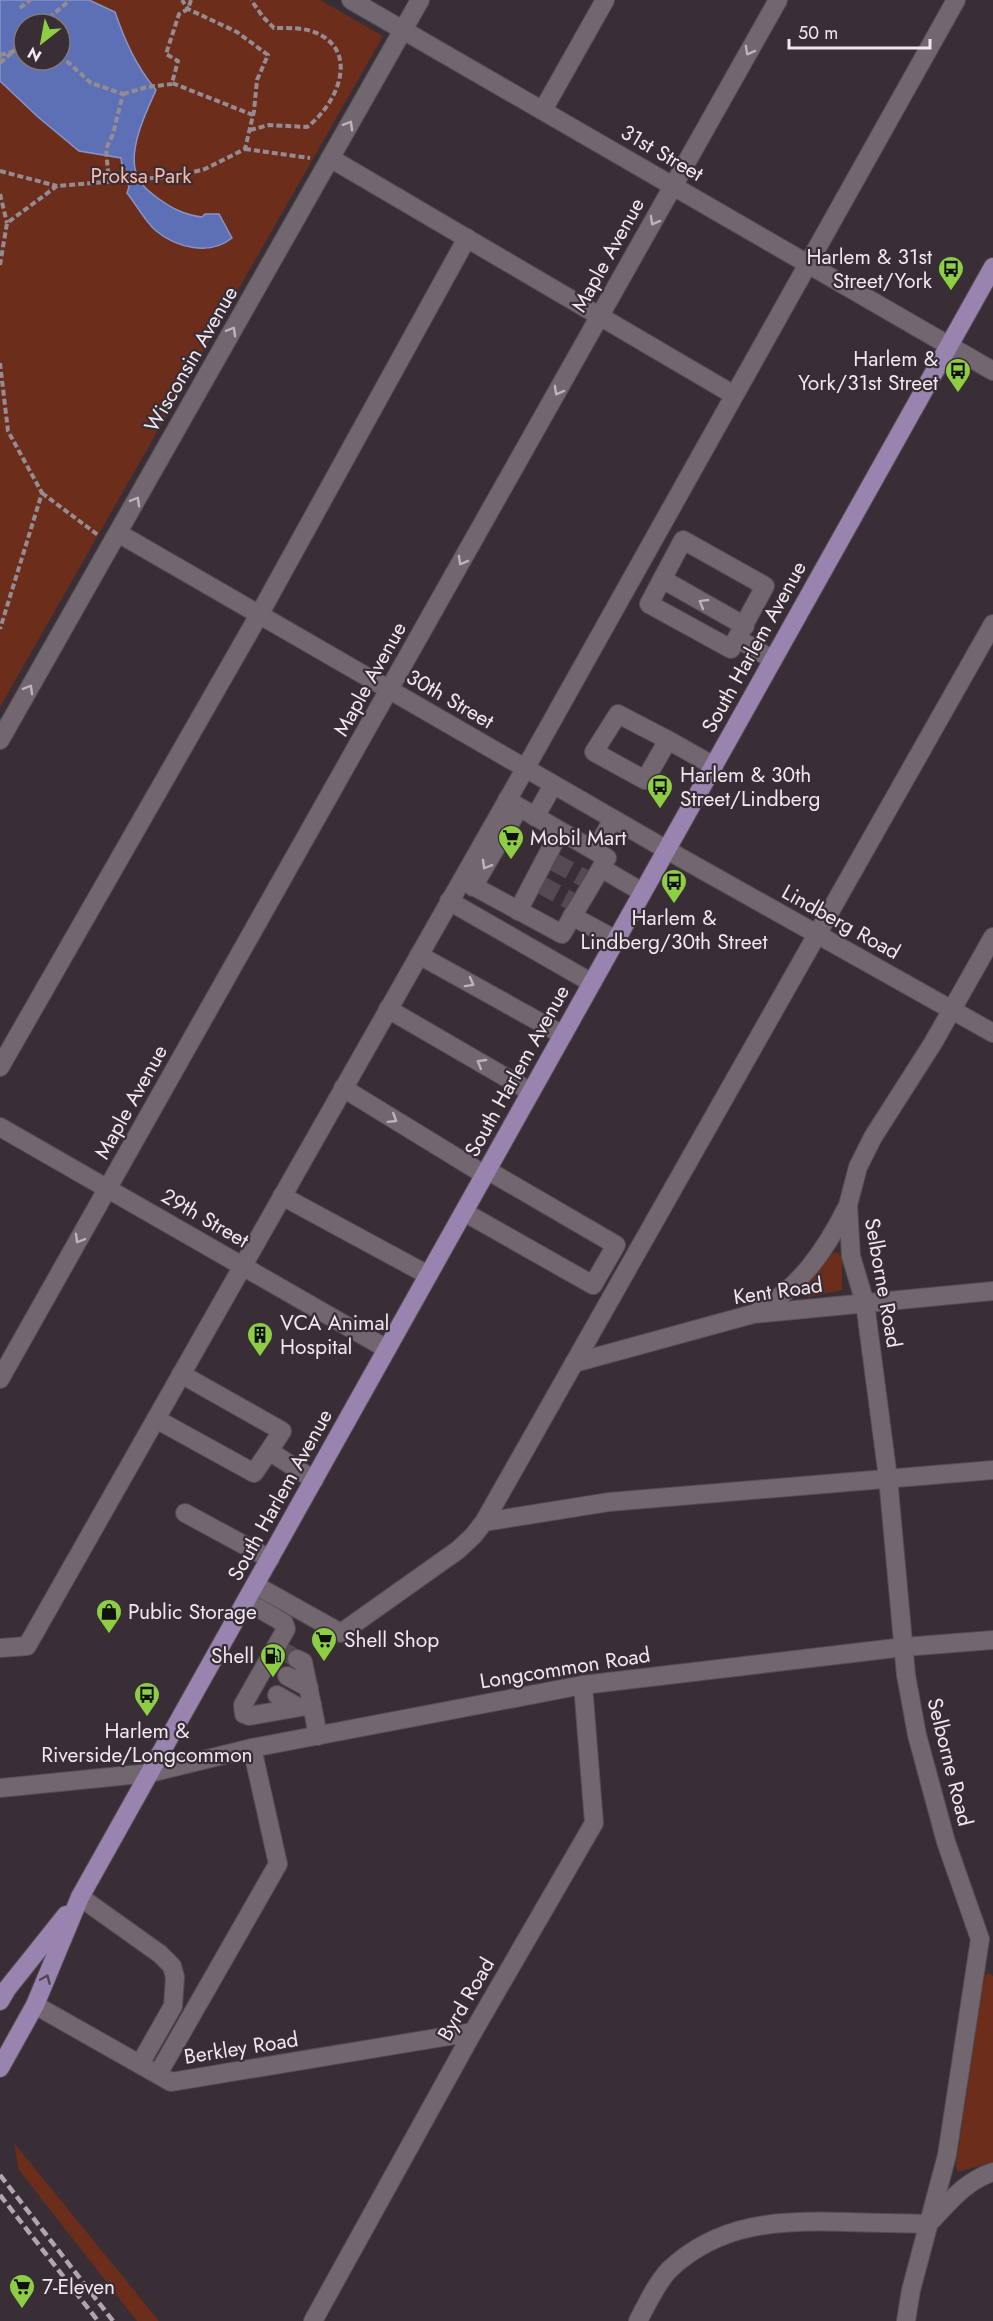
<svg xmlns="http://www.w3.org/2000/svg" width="993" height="2321" font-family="Jost,sans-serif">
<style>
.green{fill:#6c2d1b;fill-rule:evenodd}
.water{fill:#5d70b5;stroke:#8994c6;stroke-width:1.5;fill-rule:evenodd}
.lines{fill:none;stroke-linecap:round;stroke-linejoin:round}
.minor-tunnel{stroke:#544a52;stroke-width:18;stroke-dasharray:18 9;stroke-linecap:butt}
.minor-casing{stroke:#564d54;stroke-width:20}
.major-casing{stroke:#564d54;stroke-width:20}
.path{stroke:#958c93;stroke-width:4;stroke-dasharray:6 3;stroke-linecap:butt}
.minor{stroke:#72666f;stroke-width:18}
.major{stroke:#9884af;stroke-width:18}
.rail{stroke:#b0a7ae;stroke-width:4.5;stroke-dasharray:9 4.5;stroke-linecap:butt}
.path-bridge{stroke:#958c93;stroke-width:4;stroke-dasharray:6 3;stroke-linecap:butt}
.oneway{stroke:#bdb4bb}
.oneway2{stroke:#514454}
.labels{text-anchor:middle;stroke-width:4.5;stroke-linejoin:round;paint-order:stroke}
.street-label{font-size:21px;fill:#efe8ee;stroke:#392e36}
.park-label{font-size:21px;fill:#fcb8a5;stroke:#392e36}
.poi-label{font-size:21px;fill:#efe8ee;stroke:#392e36;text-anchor:start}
</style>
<rect width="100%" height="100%" fill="#392e36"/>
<g class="green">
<path d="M0,0H320L383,36L0,707ZM24,24H60V60H24Z"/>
<path d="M836,1252L842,1256V1290L809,1297L804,1296V1290C811,1282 829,1254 836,1252Z"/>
<path d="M988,1973L993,1976V2162L958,2172L956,2166L981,1997L985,1976Z"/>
<path d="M14,2143L159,2321H137L19,2170Z"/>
</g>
<path class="water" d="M0,0H89L115,12C125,41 136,66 156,90C146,112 127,151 137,175C141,186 151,193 159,199C173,209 185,215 202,217L205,214H219L232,238C210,256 176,248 155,230C144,220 136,204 127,193L129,187L123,174L121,158L79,151L38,117L0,81ZM24,24H60V60H24Z"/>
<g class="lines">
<g class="minor-tunnel">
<path d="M554,862L584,878"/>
<path d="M541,885L571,901"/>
<path d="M278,1648L297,1659"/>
</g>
<defs>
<g id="minor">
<path d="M351,0L993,371"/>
<path d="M543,110L605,0"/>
<path d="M330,158L734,395"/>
<path d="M118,533L667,850L993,1033"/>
<path d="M683,540L765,586L731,649L649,604Z"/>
<path d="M662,579L745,626"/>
<path d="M737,638L773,660"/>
<path d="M0,740L420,0"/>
<path d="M668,740L618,714L594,752L645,780L668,740L714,766"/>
<path d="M535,817L553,785"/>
<path d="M595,851L613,819"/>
<path d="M601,868L642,892"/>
<path d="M462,880L562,934L607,858L507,800"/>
<path d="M473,887L519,808"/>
<path d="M449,901L592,983"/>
<path d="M518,911L560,831"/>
<path d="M572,916L616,940"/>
<path d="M419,955L563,1035"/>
<path d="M388,1009L531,1092"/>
<path d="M0,1067L259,615L467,238"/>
<path d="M343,1088L485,1175"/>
<path d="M0,1127L387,1349"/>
<path d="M282,1196L428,1275"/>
<path d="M464,1212L593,1285L616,1245L487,1170"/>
<path d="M758,1311C799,1288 825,1251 846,1209"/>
<path d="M574,1363L753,1314L993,1291"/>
<path d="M181,1374L282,1431L269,1451"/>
<path d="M0,1379L778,0"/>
<path d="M156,1419L254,1473L269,1451L314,1480"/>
<path d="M185,1513L270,1559"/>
<path d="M484,1522L609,1502L993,1470"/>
<path d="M255,1585L341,1633L458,1550L473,1536L484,1522L993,624"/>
<path d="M246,1601L284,1623L286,1629L243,1705L244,1714L249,1716L312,1705L318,1736"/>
<path d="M0,1648L27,1646L525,769L956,0"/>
<path d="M297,1659L303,1662L312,1705"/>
<path d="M287,1676L309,1688"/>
<path d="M277,1695L298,1707"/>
<path d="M0,1788L150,1773L252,1748L583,1685L904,1647L993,1640"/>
<path d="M80,1897L160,1954L172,1966L175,1977L173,2006L140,2064"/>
<path d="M35,2005L171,2082L473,2032"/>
<path d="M158,2074L278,1864L252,1748"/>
<path d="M932,2220C951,2200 966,2181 993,2172"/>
<path d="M313,2321L473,2032L594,1823L583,1685"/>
<path d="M638,2321C647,2304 656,2284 669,2270C719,2222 781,2220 846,2222C873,2223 901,2223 928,2224"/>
<path d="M906,2321L911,2290L947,2155L980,1939L946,1842L917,1735L906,1675L888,1478L865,1303L851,1256L848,1205L858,1167L873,1137L933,1043L993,937"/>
</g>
<g id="major">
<path d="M0,2001L7,1989L66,1915"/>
<path d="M0,2068L35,2005L80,1897L993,267"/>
</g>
</defs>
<use href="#minor" class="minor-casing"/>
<use href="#major" class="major-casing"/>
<g class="path">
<path d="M191,0L188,9L179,14L166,54L178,61L172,83L253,115"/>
<path d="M20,8L30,0"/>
<path d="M42,24L70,0"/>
<path d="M0,55L12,52L24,44"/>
<path d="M60,55L91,83L123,94L113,134L106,149L109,182"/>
<path d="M123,94L147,87L172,84"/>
<path d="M250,130L269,125L307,127C332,109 359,60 324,37C309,27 291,28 274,28L263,17L251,0"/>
<path d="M245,149L310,158"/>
<path d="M0,171L57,186"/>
<path d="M0,194L7,223"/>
<path d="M0,265L7,223L57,186L178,176L205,169L245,149L254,111L257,80L268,55L237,32L188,9L182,0"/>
<path d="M0,363L8,431L42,493L0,629"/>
<path d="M42,493L98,535"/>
</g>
<use href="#minor" class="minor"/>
<use href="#major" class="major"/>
<g class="rail">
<path d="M0,2175L113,2321"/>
<path d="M0,2195L98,2321"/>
</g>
<path class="path-bridge" d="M0,63L16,49"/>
</g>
<defs><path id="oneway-chevron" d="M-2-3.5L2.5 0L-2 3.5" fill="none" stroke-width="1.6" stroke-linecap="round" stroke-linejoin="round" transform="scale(1.5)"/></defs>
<g class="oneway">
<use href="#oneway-chevron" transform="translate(749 51) rotate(119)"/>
<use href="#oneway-chevron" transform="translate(349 125) rotate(-60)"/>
<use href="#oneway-chevron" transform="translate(654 221) rotate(119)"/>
<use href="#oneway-chevron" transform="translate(232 331) rotate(-60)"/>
<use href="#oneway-chevron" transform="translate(558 391) rotate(119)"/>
<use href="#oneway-chevron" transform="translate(136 501) rotate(-60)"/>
<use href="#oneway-chevron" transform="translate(462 561) rotate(119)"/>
<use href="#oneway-chevron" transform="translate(703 603) rotate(-150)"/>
<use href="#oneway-chevron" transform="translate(29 689) rotate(-60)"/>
<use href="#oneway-chevron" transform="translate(486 865) rotate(120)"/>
<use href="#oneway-chevron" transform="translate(470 983) rotate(29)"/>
<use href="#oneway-chevron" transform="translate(481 1063) rotate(-150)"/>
<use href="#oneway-chevron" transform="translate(393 1119) rotate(32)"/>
<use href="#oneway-chevron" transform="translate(79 1239) rotate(120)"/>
</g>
<use class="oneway2" href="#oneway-chevron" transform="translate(46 1979) rotate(-67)"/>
<defs>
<symbol id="bus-pin" viewBox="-11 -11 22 30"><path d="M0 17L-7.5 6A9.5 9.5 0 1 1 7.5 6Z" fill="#8dce44" stroke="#392e36"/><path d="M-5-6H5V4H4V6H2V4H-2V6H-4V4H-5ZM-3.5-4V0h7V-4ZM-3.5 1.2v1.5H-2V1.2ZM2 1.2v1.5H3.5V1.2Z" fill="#111"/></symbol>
<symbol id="supermarket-pin" viewBox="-11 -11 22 30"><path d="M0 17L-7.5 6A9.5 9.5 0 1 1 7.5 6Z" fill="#8dce44" stroke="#392e36"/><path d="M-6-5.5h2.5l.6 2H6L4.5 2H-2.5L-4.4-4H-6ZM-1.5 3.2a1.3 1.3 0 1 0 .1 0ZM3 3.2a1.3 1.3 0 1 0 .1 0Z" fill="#111"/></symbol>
<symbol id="building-pin" viewBox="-11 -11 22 30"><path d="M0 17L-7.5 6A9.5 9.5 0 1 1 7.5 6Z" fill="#8dce44" stroke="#392e36"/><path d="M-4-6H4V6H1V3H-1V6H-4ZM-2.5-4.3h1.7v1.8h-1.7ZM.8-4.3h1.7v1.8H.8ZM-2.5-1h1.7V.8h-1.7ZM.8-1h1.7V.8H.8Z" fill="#111"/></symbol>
<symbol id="shop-pin" viewBox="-11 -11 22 30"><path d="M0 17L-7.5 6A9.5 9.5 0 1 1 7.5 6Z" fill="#8dce44" stroke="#392e36"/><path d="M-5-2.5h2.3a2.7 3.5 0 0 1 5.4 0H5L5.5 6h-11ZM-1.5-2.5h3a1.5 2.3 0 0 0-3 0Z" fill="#111"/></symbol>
<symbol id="fuel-pin" viewBox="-11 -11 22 30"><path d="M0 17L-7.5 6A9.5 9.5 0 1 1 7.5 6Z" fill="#8dce44" stroke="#392e36"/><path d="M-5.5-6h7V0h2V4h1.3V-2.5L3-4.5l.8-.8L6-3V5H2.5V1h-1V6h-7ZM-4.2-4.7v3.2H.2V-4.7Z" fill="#111"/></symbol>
</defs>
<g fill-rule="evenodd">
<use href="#bus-pin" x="936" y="254" width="30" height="40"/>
<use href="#bus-pin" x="943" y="356" width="30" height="40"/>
<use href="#bus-pin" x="645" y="772" width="30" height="40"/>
<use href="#supermarket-pin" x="496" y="823" width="30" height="40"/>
<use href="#bus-pin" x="659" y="867" width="30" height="40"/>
<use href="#building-pin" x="245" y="1320" width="30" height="40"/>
<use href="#shop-pin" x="94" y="1597" width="30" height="40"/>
<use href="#supermarket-pin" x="309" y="1625" width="30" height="40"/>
<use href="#fuel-pin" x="258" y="1641" width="30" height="40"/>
<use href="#bus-pin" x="132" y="1680" width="30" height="40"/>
<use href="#supermarket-pin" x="7" y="2272" width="30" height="40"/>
</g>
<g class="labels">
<g class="street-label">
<text transform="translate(662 153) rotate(30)" y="7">31st Street</text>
<text transform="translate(608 255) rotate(-61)" y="7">Maple Avenue</text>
<text transform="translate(191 359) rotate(-60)" y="7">Wisconsin Avenue</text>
<text transform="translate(754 647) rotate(-61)" y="7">South Harlem Avenue</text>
<text transform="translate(370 679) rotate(-61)" y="7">Maple Avenue</text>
<text transform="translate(450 699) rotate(30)" y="7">30th Street</text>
<text transform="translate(841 922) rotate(29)" y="7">Lindberg Road</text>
<text transform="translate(517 1071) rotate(-61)" y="7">South Harlem Avenue</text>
<text transform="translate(131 1102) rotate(-61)" y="7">Maple Avenue</text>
<text transform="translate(205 1218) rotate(30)" y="7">29th Street</text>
<text transform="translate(883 1283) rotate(80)" y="7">Selborne Road</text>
<text transform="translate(778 1291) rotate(-8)" y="7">Kent Road</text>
<text transform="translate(280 1495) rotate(-61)" y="7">South Harlem Avenue</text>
<text transform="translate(565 1668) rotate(-9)" y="7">Longcommon Road</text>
<text transform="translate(950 1762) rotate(76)" y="7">Selborne Road</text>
<text transform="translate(466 1999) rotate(-60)" y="7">Byrd Road</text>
<text transform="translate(241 2048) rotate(-9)" y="7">Berkley Road</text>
</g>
<g class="park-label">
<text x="141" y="183">Proksa Park</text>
</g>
<g class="poi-label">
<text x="932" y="264" text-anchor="end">Harlem &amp; 31st<tspan x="932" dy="24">Street/York</tspan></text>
<text x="938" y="366" text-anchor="end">Harlem &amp;<tspan x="938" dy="24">York/31st Street</tspan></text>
<text x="680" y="782">Harlem &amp; 30th<tspan x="680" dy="24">Street/Lindberg</tspan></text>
<text x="530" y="845">Mobil Mart</text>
<text x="674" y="925" text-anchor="middle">Harlem &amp;<tspan x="674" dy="24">Lindberg/30th Street</tspan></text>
<text x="280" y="1330">VCA Animal<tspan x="280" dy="24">Hospital</tspan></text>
<text x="128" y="1619">Public Storage</text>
<text x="344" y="1647">Shell Shop</text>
<text x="254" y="1663" text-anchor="end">Shell</text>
<text x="147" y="1738" text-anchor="middle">Harlem &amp;<tspan x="147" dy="24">Riverside/Longcommon</tspan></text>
<text x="42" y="2294">7-Eleven</text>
</g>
</g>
<g transform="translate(42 42) rotate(211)"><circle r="28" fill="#392e36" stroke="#827880" stroke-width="1.5"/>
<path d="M0-4.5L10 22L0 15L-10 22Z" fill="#8dce44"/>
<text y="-9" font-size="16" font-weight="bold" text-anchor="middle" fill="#efe8ee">N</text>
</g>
<path d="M789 39v9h141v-9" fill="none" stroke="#efe8ee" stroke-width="3"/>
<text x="798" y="39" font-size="18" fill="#efe8ee" stroke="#392e36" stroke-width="4.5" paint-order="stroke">50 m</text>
</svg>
